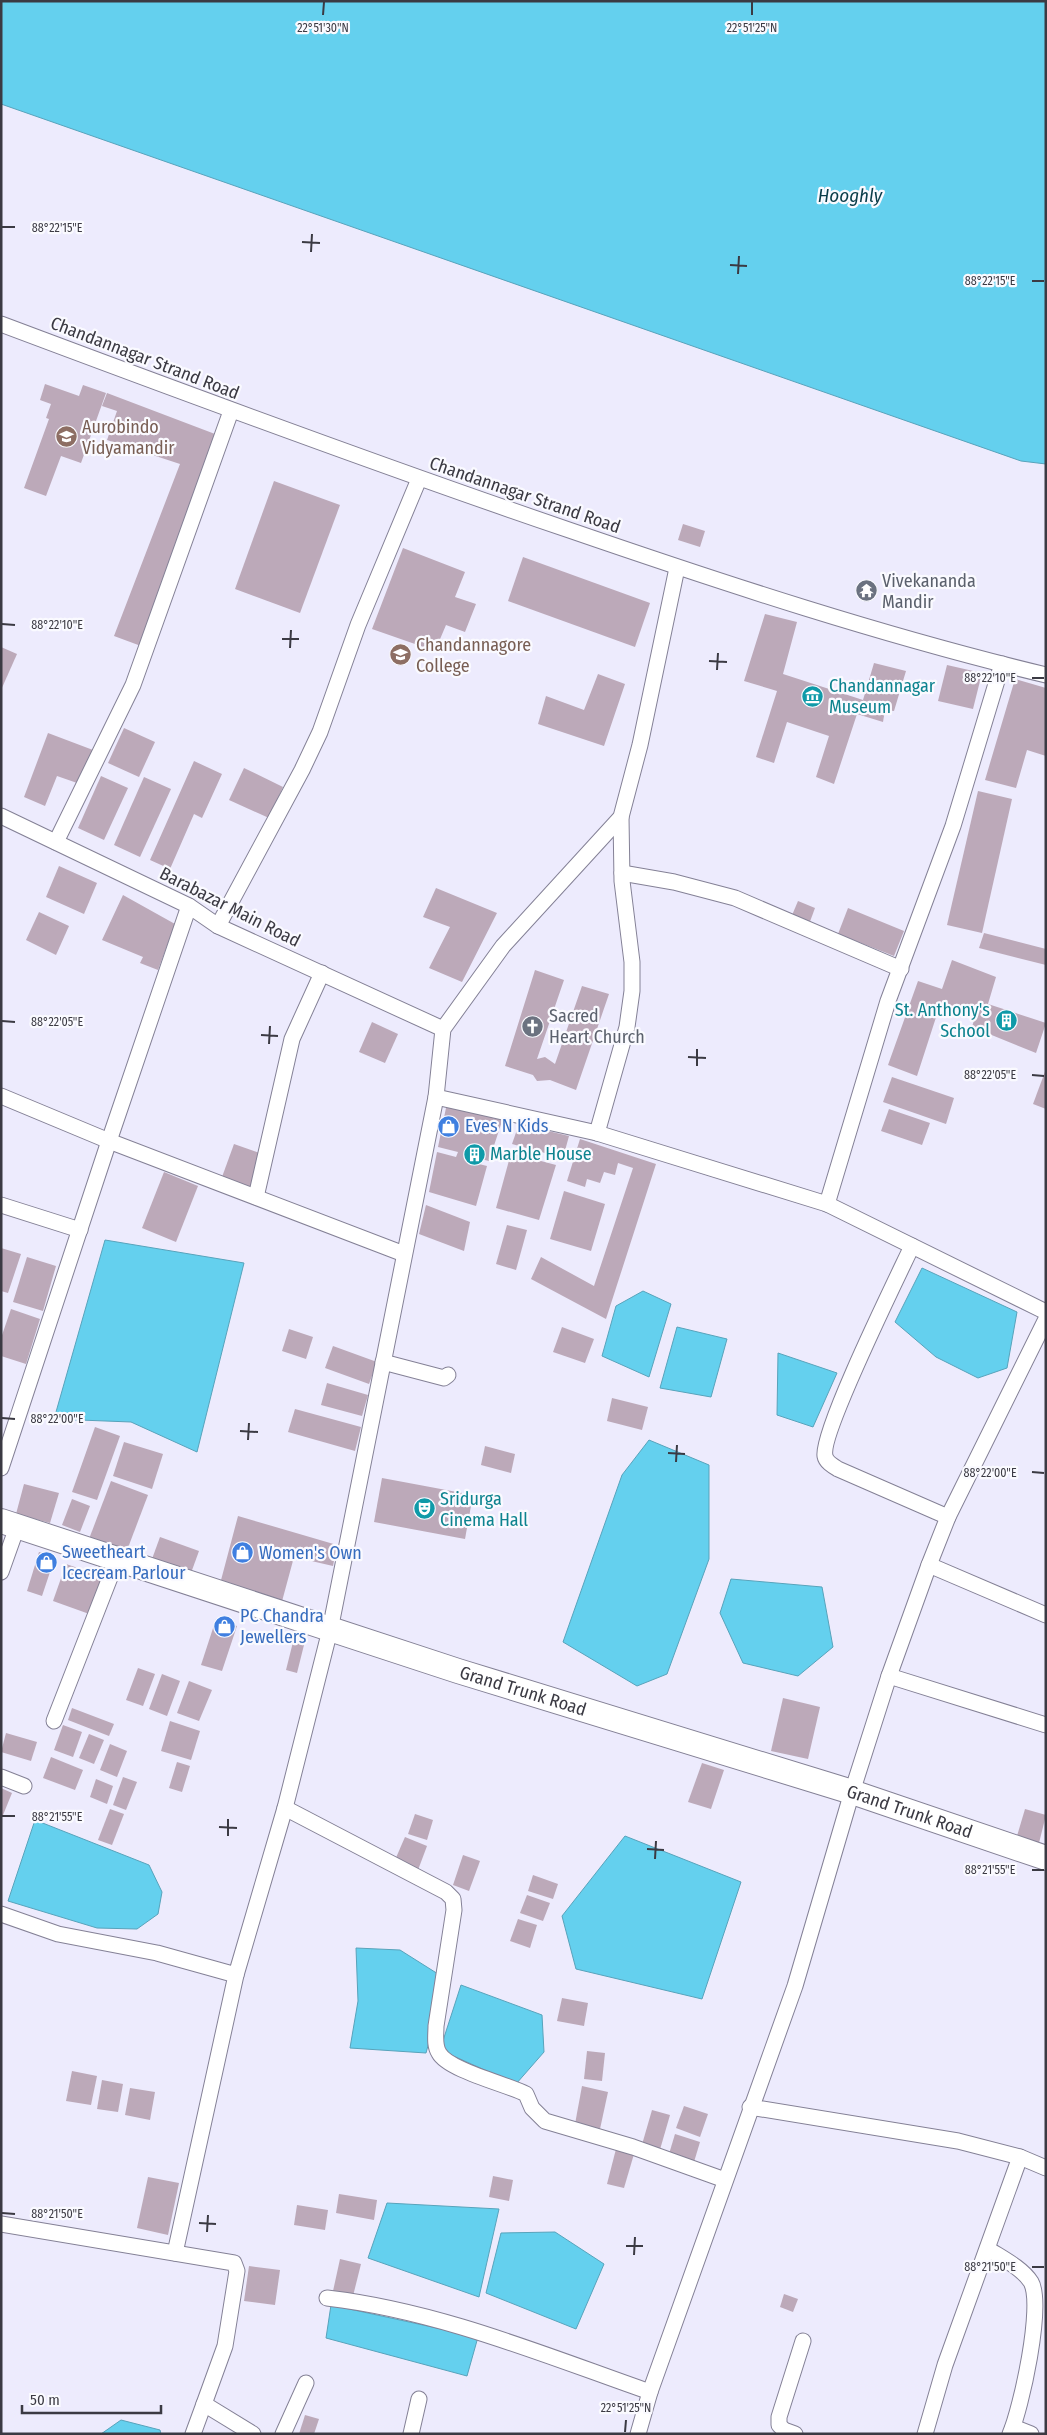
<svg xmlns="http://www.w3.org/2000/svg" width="1047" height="2435" font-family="'Fira Sans Condensed',sans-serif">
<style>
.water{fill:#64d0ee;stroke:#58a3bb}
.building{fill:#bca9b9}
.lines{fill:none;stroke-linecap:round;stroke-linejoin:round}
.street-casing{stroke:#848196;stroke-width:17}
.primary-casing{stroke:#848196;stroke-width:26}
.street{stroke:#fff;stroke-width:15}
.primary{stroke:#fff;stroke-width:24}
.ticks{fill:none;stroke:#3b3a43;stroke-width:2}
.labels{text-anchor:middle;stroke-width:4.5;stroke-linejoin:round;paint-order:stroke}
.street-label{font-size:18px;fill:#3b3a43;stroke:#fafaff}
.education-label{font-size:18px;fill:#785e54;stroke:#fafaff;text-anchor:start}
.worship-label{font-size:18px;fill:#5b616d;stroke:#fafaff;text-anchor:start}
.culture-label{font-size:18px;fill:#0d838f;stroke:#fafaff;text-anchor:start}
.shop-label{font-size:18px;fill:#366cbe;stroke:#fafaff;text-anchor:start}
.water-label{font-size:19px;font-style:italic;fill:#0a3d4a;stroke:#fafaff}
.ticks-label{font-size:12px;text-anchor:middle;fill:#3b3a43;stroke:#fafaff;stroke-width:4.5;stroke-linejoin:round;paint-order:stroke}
</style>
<rect width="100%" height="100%" fill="#edebfd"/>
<g class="water">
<path d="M1,1H1046V464L1021,461L1,104Z"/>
<path d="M105,1240L244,1263L197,1452L131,1422L54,1419Z"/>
<path d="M922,1268L1017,1312L1007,1368L978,1378L936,1357L895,1322Z"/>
<path d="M643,1291L671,1304L649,1377L602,1356L616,1306Z"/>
<path d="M677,1327L727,1339L711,1397L660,1388Z"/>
<path d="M778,1353L837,1373L813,1427L777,1415Z"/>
<path d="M649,1440L709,1465V1559L667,1674L637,1686L563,1642L622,1475Z"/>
<path d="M731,1579L822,1587L833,1647L798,1676L743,1663L720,1613Z"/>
<path d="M35,1820L149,1865L162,1892L158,1914L137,1929L97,1928L8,1901Z"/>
<path d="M625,1836L741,1882L702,1999L576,1969L562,1916Z"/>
<path d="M356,1948L400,1950L446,1979L426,2053L350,2048L358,2001Z"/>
<path d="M461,1985L542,2015L544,2052L516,2084L440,2050Z"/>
<path d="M387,2203L499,2209L479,2297L368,2258Z"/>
<path d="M555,2232L604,2264L576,2329L486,2293L501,2233Z"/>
<path d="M331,2305L478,2337L467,2376L326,2338Z"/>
<path d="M121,2420L160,2430L161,2434H101Z"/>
</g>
<g class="building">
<path d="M45,384L79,396L83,385L106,393L81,463L61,456L46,496L24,488L49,419L46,418L51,404L40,400Z"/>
<path d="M107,393L215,434L141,646L114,636L180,464L107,440L117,411L102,406Z"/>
<path d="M274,481L340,505L300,613L235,589Z"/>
<path d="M683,524L705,531L700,547L678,540Z"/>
<path d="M403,548L465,572L455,597L476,604L465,632L446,625L435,651L372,629Z"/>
<path d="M523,557L650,603L635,647L508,601Z"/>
<path d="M765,614L797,622L783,674L863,700L874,663L906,671L894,711L885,710L883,722L857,714L834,784L816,777L829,736L787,722L774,763L756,757L777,691L744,681Z"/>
<path d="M1,647L17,654L1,690Z"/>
<path d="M947,665L982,673L973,709L938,701Z"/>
<path d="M598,674L625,684L604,746L538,724L546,696L584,710Z"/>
<path d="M1015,679L1046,688V756L1027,750L1016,788L985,780Z"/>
<path d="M124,728L155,742L139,777L108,763Z"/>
<path d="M48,733L93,750L80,784L57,776L45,806L24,797Z"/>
<path d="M194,761L222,774L202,818L194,814L170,869L150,860Z"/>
<path d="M244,768L283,787L269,818L229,800Z"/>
<path d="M101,776L128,788L104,840L78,828Z"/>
<path d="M144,777L171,789L140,857L114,845Z"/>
<path d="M978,791L1012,799L982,933L947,925Z"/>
<path d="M59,866L97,883L84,914L46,897Z"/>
<path d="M436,888L497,913L462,982L429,968L450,927L423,917Z"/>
<path d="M123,895L175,924L158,970L140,963L143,957L102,940Z"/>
<path d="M798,901L815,908L808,927L790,920Z"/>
<path d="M848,908L904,931L894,956L838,934Z"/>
<path d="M39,912L69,926L56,955L26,940Z"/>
<path d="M984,933L1046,949V965L979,948Z"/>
<path d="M952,960L996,977L988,1004L1046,1023L1036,1053L972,1027L975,1017L940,1005L917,1076L888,1065L918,981L942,989Z"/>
<path d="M535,970L564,980L537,1059L545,1057L555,1064L582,986L609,994L576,1090L550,1080L537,1081L533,1075L505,1066Z"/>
<path d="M372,1022L398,1034L385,1063L359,1052Z"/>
<path d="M1046,1069V1109L1033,1104Z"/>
<path d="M892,1077L954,1098L946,1124L883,1102Z"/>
<path d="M447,1103L503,1118L489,1161L469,1156L467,1161L487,1166L476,1206L429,1192L437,1152L456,1157L458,1152L438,1147Z"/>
<path d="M889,1109L930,1123L922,1145L881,1131Z"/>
<path d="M519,1124L569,1136L563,1158L512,1144Z"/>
<path d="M580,1139L656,1164L606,1319L531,1279L541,1257L594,1286L633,1168L618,1163L615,1175L604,1172L600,1183L587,1179L585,1187L567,1181Z"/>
<path d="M234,1144L265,1155L253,1188L222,1177Z"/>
<path d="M511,1153L556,1165L539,1220L496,1208Z"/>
<path d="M164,1172L198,1186L176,1242L142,1228Z"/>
<path d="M564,1191L605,1204L591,1251L550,1239Z"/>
<path d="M426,1205L470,1222L464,1251L419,1234Z"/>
<path d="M507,1225L527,1230L516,1270L496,1264Z"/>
<path d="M1,1248L21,1254L8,1293L1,1291Z"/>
<path d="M27,1257L56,1266L43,1311L13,1302Z"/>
<path d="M11,1309L40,1319L26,1364L1,1356V1338Z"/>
<path d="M562,1327L594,1339L585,1363L553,1352Z"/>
<path d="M289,1329L313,1337L306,1359L282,1351Z"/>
<path d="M333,1346L377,1362L369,1384L325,1368Z"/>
<path d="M327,1383L368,1395L362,1416L321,1405Z"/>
<path d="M612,1398L648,1407L642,1430L607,1421Z"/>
<path d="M295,1409L361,1427L355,1451L288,1432Z"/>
<path d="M95,1427L120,1436L97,1500L72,1492Z"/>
<path d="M124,1442L163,1454L152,1489L113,1476Z"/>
<path d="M485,1446L515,1454L511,1473L481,1465Z"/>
<path d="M382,1478L473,1495L465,1539L374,1522Z"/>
<path d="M111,1481L148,1495L126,1553L89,1539Z"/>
<path d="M24,1484L59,1493L50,1523L16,1514Z"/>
<path d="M72,1499L90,1506L80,1532L62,1525Z"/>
<path d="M238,1516L337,1545L333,1566L294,1557L281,1605L220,1584Z"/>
<path d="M160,1537L199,1551L191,1573L152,1559Z"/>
<path d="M39,1552L55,1557L42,1596L27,1591Z"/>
<path d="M66,1564L105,1577L92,1615L53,1601Z"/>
<path d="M216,1619L237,1626L222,1671L201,1665Z"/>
<path d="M294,1638L305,1641L297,1673L286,1670Z"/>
<path d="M138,1668L155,1674L143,1706L126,1700Z"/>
<path d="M162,1674L180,1681L167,1716L149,1709Z"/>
<path d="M189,1681L212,1690L199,1721L177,1713Z"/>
<path d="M783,1698L820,1707L808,1759L771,1751Z"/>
<path d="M72,1708L114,1724L109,1736L68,1720Z"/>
<path d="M170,1721L200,1731L191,1760L161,1751Z"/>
<path d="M63,1725L82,1732L73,1757L54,1750Z"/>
<path d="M6,1733L37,1742L31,1761L1,1752Z"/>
<path d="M89,1734L104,1740L94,1764L79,1758Z"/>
<path d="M110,1744L127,1751L117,1777L100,1770Z"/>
<path d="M51,1757L83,1770L75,1790L43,1778Z"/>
<path d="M177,1762L190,1766L182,1792L169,1788Z"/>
<path d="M702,1763L724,1770L711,1809L688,1802Z"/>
<path d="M123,1777L137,1782L126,1810L113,1805Z"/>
<path d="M96,1779L113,1786L107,1804L90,1797Z"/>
<path d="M1,1788L12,1793L1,1820Z"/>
<path d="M110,1809L124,1814L112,1845L98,1840Z"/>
<path d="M1025,1809L1046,1815L1039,1843L1017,1836Z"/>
<path d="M415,1814L433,1820L427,1840L408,1834Z"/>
<path d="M405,1837L427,1846L418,1870L395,1860Z"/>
<path d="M463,1855L480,1861L469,1891L453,1885Z"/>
<path d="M533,1875L558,1884L553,1899L528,1891Z"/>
<path d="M527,1895L550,1903L543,1921L520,1913Z"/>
<path d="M518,1919L537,1925L530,1948L510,1941Z"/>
<path d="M562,1998L588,2003L584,2026L557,2021Z"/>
<path d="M587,2051L605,2053L602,2081L584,2079Z"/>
<path d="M72,2071L97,2076L91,2105L66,2101Z"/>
<path d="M102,2080L123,2084L118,2112L97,2109Z"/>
<path d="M582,2086L608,2092L600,2129L575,2124Z"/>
<path d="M130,2088L155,2092L150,2120L125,2115Z"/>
<path d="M684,2106L708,2114L700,2137L676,2128Z"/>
<path d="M652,2110L670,2115L659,2153L641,2148Z"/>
<path d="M675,2134L700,2142L694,2162L669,2154Z"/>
<path d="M616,2149L634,2154L624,2188L607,2184Z"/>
<path d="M493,2176L513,2180L509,2201L489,2197Z"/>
<path d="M148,2177L179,2183L168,2235L137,2228Z"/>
<path d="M339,2194L377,2200L374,2220L336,2213Z"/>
<path d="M297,2205L328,2210L325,2230L294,2225Z"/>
<path d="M340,2259L361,2264L353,2296L333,2291Z"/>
<path d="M249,2266L280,2270L275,2305L244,2301Z"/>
<path d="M784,2294L798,2299L793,2312L780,2307Z"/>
<path d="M305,2415L319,2419L314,2434H299Z"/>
</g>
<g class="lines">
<defs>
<g id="street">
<path d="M1,324C190,395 378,465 569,530C726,584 884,636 1046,675"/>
<path d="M1,816L189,906L218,926L443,1029"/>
<path d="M56,842L133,685L231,411"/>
<path d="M622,873L674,882L735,898L901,969"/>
<path d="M218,926L302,770L320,732L358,625L419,479"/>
<path d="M1,1096L109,1141L404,1254"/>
<path d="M436,1097L597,1133L827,1204L1046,1312"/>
<path d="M597,1133L627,1027L632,991V962L622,881L621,817"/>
<path d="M256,1197L292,1039L322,973"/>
<path d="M827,1204L888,1001L953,826L1002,664"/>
<path d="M1,1205L80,1230"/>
<path d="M912,1246C898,1276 820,1434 825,1456C826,1462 833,1466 838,1469L948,1517"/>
<path d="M383,1362L444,1378L448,1375"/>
<path d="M1,1468L109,1141L189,906"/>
<path d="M929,1565L1046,1615"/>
<path d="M1,1572L17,1527"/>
<path d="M889,1676L1046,1725"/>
<path d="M54,1721L118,1557"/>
<path d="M1,1777L24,1786"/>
<path d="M285,1808L446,1892L453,1899L454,1910L436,2026C436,2035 434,2045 439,2053C448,2070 506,2084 526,2094L532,2108L545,2121L633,2147L725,2180"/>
<path d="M1,1914L58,1934L157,1953L236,1975"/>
<path d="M750,2107L958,2141L1020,2157L1046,2168"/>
<path d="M1,2224L234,2263L237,2271L225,2346L204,2404L253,2434"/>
<path d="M988,2249C1002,2258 1022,2268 1031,2282C1044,2305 1021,2409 1010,2434"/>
<path d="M175,2253L236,1975L285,1808L330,1630L436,1097L443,1029L503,946L621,817L640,745L677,568"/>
<path d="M327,2298C439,2311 544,2355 650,2392"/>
<path d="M1013,2427L1031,2434"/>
<path d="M193,2434L204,2404"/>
<path d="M283,2434L306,2383"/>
<path d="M411,2434L419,2399"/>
<path d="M638,2434L650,2392L795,1986L852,1792L889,1676L929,1565L948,1517L1046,1319"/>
<path d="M795,2434L784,2430L779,2425V2417L803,2341"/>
<path d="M925,2434L945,2365L1020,2157"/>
</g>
<g id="primary">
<path id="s1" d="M1,1521L458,1671L852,1792L1046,1858"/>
</g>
</defs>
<use href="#street" class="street-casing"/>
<use href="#primary" class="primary-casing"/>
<use href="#street" class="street"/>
<use href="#primary" class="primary"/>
</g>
<path class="ticks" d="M323,15L324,2M752,15V2M2,227H15M302,242L320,243M311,252L312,234M730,265L747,266M738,274L739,256M1032,281H1044M2,624L15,625M282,639H299M290,648L291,630M709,661L727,662M717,670L718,653M1032,678H1044M2,1021L15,1022M261,1035L278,1036M269,1044L270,1026M688,1057L706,1058M697,1066V1049M1032,1075L1044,1076M2,1418L15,1419M240,1431L258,1432M248,1440L249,1423M668,1453L685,1454M676,1462L677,1445M1032,1472L1044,1473M2,1816H15M219,1827L237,1828M228,1836V1819M647,1849L664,1850M655,1859L656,1841M1032,1870H1044M2,2213L15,2214M199,2223L216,2224M207,2232L208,2215M626,2246H643M634,2255L635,2237M1032,2267H1044M625,2432L626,2420"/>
<defs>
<symbol id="school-disc" viewBox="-11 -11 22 22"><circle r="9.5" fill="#8d6e63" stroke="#fafaff"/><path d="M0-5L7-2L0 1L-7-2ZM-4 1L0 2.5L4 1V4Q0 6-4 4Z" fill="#fff"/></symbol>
<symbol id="temple-disc" viewBox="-11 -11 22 22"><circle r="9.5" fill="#6b7280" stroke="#fafaff"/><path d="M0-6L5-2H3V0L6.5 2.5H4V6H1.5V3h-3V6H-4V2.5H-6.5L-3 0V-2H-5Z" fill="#fff"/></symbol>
<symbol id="university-disc" viewBox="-11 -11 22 22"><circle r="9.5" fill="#8d6e63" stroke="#fafaff"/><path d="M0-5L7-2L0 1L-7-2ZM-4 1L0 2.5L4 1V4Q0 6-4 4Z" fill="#fff"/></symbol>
<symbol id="museum-disc" viewBox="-11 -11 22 22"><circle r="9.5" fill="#0f9aa8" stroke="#fafaff"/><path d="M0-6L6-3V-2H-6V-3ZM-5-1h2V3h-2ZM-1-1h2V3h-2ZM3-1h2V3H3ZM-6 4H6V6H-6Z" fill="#fff"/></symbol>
<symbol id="building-disc" viewBox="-11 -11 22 22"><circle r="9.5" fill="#0f9aa8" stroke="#fafaff"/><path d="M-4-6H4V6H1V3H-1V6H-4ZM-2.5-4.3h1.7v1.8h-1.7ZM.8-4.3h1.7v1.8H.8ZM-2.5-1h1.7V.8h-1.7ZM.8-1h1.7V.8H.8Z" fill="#fff"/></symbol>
<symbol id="church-disc" viewBox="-11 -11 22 22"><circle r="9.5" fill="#6b7280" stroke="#fafaff"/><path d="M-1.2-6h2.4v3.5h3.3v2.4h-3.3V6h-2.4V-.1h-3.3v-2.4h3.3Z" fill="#fff"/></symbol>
<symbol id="shop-disc" viewBox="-11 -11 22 22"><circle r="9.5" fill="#3f7fe0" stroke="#fafaff"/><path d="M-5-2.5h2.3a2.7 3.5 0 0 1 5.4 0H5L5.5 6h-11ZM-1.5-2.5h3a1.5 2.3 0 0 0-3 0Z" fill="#fff"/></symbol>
<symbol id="theatre-disc" viewBox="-11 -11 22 22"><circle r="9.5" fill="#0f9aa8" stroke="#fafaff"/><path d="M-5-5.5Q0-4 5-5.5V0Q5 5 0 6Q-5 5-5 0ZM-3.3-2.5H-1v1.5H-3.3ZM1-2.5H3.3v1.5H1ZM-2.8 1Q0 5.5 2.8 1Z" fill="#fff"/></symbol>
</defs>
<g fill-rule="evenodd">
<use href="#school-disc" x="54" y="424" width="25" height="25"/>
<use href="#temple-disc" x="854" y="578" width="25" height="25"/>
<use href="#university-disc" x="388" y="642" width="25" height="25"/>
<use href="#museum-disc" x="800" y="684" width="25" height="25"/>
<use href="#building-disc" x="994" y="1008" width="25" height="25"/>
<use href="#church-disc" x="520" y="1014" width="25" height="25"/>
<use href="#shop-disc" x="436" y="1114" width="25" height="25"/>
<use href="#building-disc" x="462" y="1142" width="25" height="25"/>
<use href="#theatre-disc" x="412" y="1496" width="25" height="25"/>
<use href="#shop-disc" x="230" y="1540" width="25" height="25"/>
<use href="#shop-disc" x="34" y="1550" width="25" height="25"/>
<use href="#shop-disc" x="212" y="1614" width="25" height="25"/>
</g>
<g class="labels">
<g class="street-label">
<text transform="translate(145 358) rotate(21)" y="6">Chandannagar Strand Road</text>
<text transform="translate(525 495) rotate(19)" y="6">Chandannagar Strand Road</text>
<text transform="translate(230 907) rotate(27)" y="6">Barabazar Main Road</text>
<text dy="6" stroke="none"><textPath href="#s1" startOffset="549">Grand Trunk Road</textPath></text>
<text dy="6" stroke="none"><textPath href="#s1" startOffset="954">Grand Trunk Road</textPath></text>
</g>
<g class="education-label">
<text x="82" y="433">Aurobindo<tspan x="82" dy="21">Vidyamandir</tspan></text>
<text x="416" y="651">Chandannagore<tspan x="416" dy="21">College</tspan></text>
</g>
<g class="worship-label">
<text x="882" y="587">Vivekananda<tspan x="882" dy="21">Mandir</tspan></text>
<text x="549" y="1022">Sacred<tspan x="549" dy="21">Heart Church</tspan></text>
</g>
<g class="culture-label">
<text x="829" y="692">Chandannagar<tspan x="829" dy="21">Museum</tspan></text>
<text x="990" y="1016" text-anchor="end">St. Anthony's<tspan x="990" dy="21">School</tspan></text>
<text x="490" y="1160">Marble House</text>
<text x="440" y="1505">Sridurga<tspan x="440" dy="21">Cinema Hall</tspan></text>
</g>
<g class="shop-label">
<text x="465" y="1132">Eves N Kids</text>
<text x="62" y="1558">Sweetheart<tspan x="62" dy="21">Icecream Parlour</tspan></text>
<text x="259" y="1559">Women's Own</text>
<text x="240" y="1622">PC Chandra<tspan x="240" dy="21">Jewellers</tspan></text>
</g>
<g class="water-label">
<text x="850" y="202">Hooghly</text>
</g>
</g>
<g class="ticks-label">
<text x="323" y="32">22°51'30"N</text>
<text x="752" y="32">22°51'25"N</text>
<text x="57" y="232">88°22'15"E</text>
<text x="990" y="285">88°22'15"E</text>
<text x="57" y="629">88°22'10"E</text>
<text x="990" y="682">88°22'10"E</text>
<text x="57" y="1026">88°22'05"E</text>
<text x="990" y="1079">88°22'05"E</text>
<text x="57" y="1423">88°22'00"E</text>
<text x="990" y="1477">88°22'00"E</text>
<text x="57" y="1821">88°21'55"E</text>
<text x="990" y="1874">88°21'55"E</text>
<text x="57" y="2218">88°21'50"E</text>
<text x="990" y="2271">88°21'50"E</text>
<text x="626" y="2412">22°51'25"N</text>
</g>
<rect width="1047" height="2435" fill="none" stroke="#3b3a43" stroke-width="5"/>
<path d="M22 2405v8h139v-8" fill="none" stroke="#3b3a43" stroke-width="2.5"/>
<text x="30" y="2405" font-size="15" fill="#3b3a43" stroke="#fafaff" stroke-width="4" paint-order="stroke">50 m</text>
</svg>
